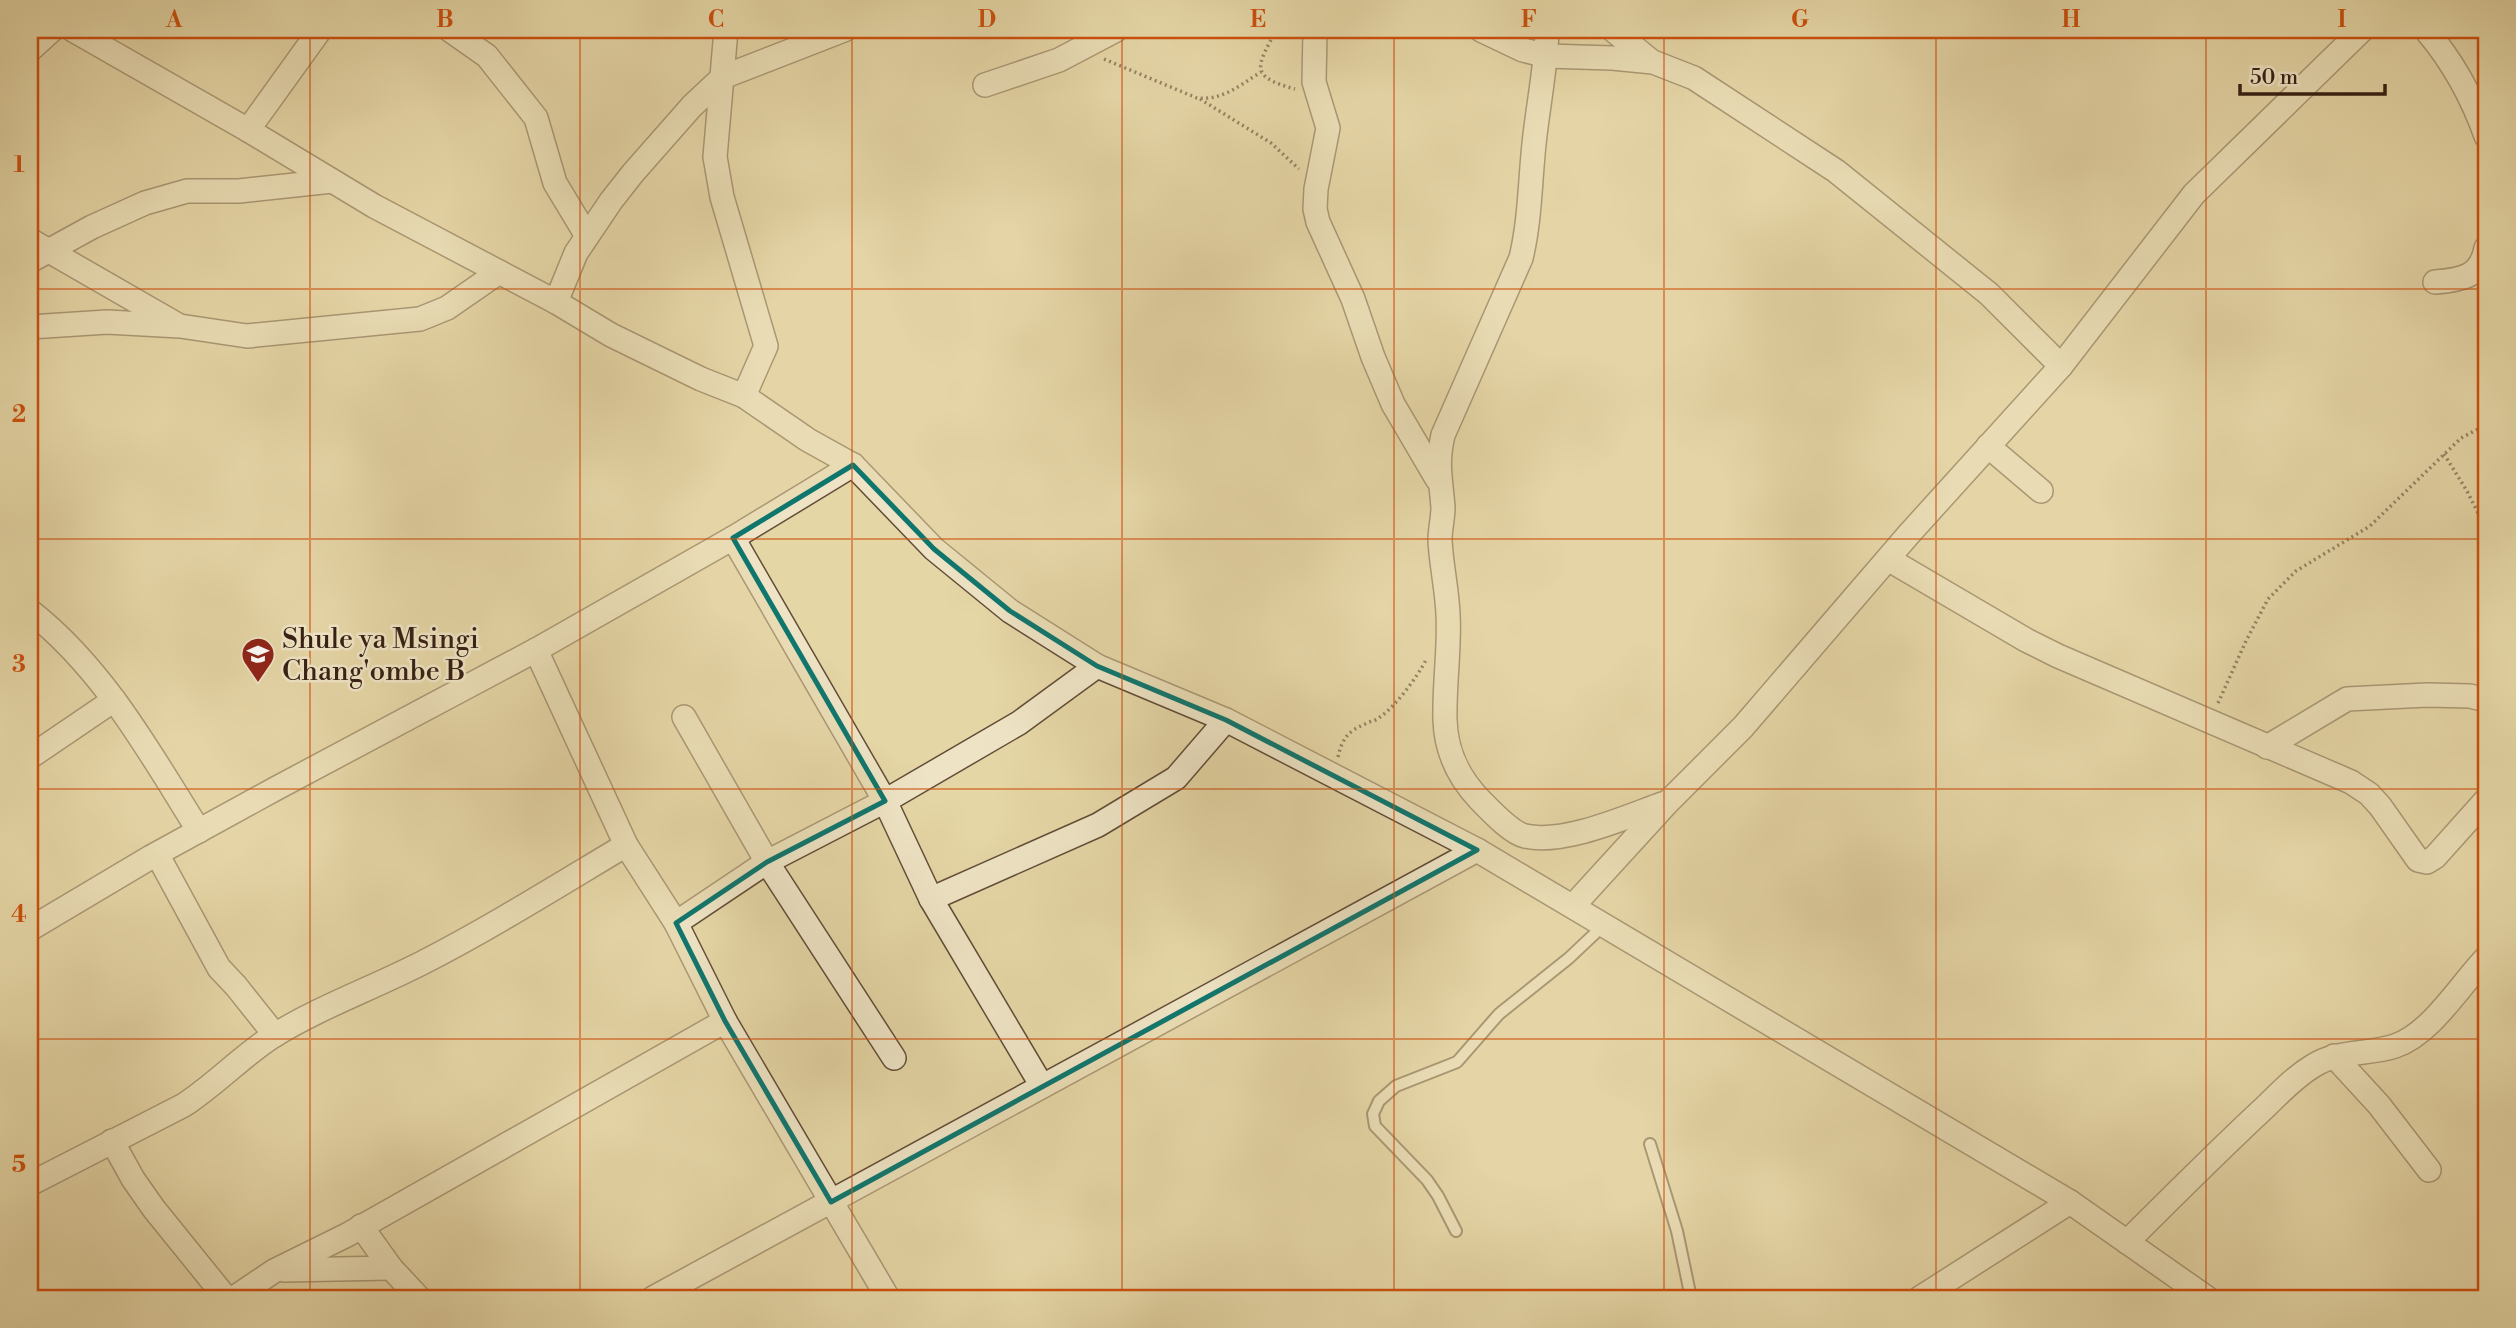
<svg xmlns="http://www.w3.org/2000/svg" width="2516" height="1328" font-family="'Libre Bodoni',serif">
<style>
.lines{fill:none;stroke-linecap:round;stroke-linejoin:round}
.lane-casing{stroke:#624d38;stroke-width:14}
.street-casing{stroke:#624d38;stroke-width:26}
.path{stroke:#361f13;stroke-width:3.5;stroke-dasharray:2 3.5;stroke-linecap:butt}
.lane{stroke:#eee4c5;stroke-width:10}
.street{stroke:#eee4c5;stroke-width:23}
.marked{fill:none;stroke:#0f766e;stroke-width:5;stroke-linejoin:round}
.grid{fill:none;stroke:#cd500d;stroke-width:2;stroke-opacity:0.55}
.labels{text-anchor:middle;stroke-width:5;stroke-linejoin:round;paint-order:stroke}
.poi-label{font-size:28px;fill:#361f13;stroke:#eee4c5;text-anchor:start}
.neatline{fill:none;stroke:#cd500d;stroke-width:2.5}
.grid-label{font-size:23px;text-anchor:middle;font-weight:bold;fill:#cd500d}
</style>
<rect width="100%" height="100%" fill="#e5d6a6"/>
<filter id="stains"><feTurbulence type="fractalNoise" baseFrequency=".00286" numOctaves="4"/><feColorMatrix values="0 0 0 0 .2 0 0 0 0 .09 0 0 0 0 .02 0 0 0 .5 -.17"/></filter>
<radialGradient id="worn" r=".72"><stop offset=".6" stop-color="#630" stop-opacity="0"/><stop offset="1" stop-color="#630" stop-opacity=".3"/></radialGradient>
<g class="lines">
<defs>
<g id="lane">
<path d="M1650,1144L1677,1231L1691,1298"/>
<path d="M1456,1231L1438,1196L1427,1180L1375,1126L1373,1114L1379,1101L1396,1086L1457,1062L1499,1014L1569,958L1605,924"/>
</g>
<g id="street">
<path d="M73,30L248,130L374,206L556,302L611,335L701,379L744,396L808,440L853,465L934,549L1010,611L1097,666L1226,720L1477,850L2070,1202L2207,1298"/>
<path d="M450,30L487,56L536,118L555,183L587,236"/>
<path d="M726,30L715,157L722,197L766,346L744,396"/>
<path d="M1315,30L1314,82L1328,128L1316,189L1315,209L1318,222L1353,299L1373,357L1393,404L1437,479"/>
<path d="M1481,30L1523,50L1547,56L1612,58L1653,62L1694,78L1836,171L1989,294L2061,366"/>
<path d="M1547,30C1546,68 1538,105 1534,144C1530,182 1530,221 1521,258L1443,435C1436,466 1441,478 1443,508C1443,518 1440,529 1440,540C1441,564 1447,589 1448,614C1450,649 1444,684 1445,720C1446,752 1458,777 1480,800C1490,810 1511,833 1525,836C1563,845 1626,817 1662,804"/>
<path d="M1613,30L1651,61"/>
<path d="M2426,30C2453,62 2472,96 2486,136"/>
<path d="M30,50L52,30"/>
<path d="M985,85L1059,60L1116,30"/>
<path d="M248,130L320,30"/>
<path d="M30,240L176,324"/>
<path d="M30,261L92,227L145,203L187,191H239L332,181"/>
<path d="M2435,282C2461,280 2481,277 2486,248"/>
<path d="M556,302L576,253L611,201L633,173L692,106L723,77L844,30"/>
<path d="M30,327L107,322L180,326L247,336L420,319L447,308L499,272"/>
<path d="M1988,446L2041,491"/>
<path d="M733,538L885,801L931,899L1042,1086"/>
<path d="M1888,559L2026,640L2058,656L2351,782L2369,794L2380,806L2418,860L2427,862L2435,857L2486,800"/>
<path d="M30,611C104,669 150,753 199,831"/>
<path d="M536,650L626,845L676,923L725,1021L888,1298"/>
<path d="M684,717L767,862L894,1058"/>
<path d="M2267,747L2347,699L2427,695L2470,696L2486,700"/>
<path d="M30,757L114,700"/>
<path d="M157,854L219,968L236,986L275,1035"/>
<path d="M931,899L1098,825L1176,778L1226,720"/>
<path d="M1573,906L1668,802L1743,727L1909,534L2061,366L2194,194L2362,30"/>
<path d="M676,923L767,862L885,801L1019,723L1097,666"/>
<path d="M30,929L151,857L275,789L536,650L733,538L853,465"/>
<path d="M2334,1056L2379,1105L2429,1170"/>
<path d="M112,1141L133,1179L154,1209L226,1298"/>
<path d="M30,1184L184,1105C216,1084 242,1056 273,1036C320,1007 373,988 422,963C492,927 559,885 626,845"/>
<path d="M361,1226L391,1268L419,1298"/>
<path d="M2127,1242C2171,1198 2215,1154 2261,1111C2277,1096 2293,1078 2313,1066C2337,1050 2368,1055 2395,1046C2431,1034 2460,985 2486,958"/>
<path d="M284,1270L391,1268"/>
<path d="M234,1298L274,1271L347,1235L725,1021"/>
<path d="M653,1298L1477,850"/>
<path d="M1920,1298L2070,1202"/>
</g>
</defs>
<use href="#lane" class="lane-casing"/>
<use href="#street" class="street-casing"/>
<g class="path">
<path d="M1276,30C1258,66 1247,76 1295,89"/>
<path d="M1104,59L1197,98C1222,101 1240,85 1261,72"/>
<path d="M1200,99L1271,143L1299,169"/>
<path d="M2444,454L2467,491L2486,529"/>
<path d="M2218,703L2246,641L2268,599L2296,571L2370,526L2461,438L2486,425"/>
<path d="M1338,757C1342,739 1348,731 1365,724C1370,721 1376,721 1380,717C1396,706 1417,677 1426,660"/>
</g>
<use href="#lane" class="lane"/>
<use href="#street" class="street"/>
</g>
<path d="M0 0H2516V1328H0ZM853,465L934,549L1010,611L1097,666L1226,720L1477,850L831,1202L725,1021L676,923L767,862L885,801L733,538Z" fill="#e5d6a6" fill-opacity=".55" fill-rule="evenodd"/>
<path class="marked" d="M853,465L934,549L1010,611L1097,666L1226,720L1477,850L831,1202L725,1021L676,923L767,862L885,801L733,538Z"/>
<path class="grid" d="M310,30V1298M580,30V1298M852,30V1298M1122,30V1298M1394,30V1298M1664,30V1298M1936,30V1298M2206,30V1298M30,289H2486M30,539H2486M30,789H2486M30,1039H2486"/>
<defs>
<symbol id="school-pin" viewBox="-11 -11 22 30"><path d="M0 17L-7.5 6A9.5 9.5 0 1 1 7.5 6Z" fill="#8f2418" stroke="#eee4c5"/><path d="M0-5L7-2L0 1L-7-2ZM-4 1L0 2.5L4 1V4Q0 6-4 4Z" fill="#fff"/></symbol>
</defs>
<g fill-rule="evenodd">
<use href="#school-pin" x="239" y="635" width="38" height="52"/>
</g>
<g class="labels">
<g class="poi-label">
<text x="282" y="648">Shule ya Msingi<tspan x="282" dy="32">Chang'ombe B</tspan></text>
</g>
</g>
<rect width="2516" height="1328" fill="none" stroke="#e5d6a6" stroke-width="77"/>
<path d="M2240 84v10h145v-10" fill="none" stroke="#361f13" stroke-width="3.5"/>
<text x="2250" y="84" font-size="21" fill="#361f13" stroke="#eee4c5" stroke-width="5" paint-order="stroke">50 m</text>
<rect x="38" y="38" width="2440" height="1252" class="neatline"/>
<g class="grid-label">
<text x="174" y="27">A</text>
<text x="445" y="27">B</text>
<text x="716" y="27">C</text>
<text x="987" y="27">D</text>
<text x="1258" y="27">E</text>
<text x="1529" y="27">F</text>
<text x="1800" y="27">G</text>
<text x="2071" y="27">H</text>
<text x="2342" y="27">I</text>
<text x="19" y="172">1</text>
<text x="19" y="422">2</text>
<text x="19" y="672">3</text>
<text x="19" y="922">4</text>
<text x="19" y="1172">5</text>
</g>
<rect width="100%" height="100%" filter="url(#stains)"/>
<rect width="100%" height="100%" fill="url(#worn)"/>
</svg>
